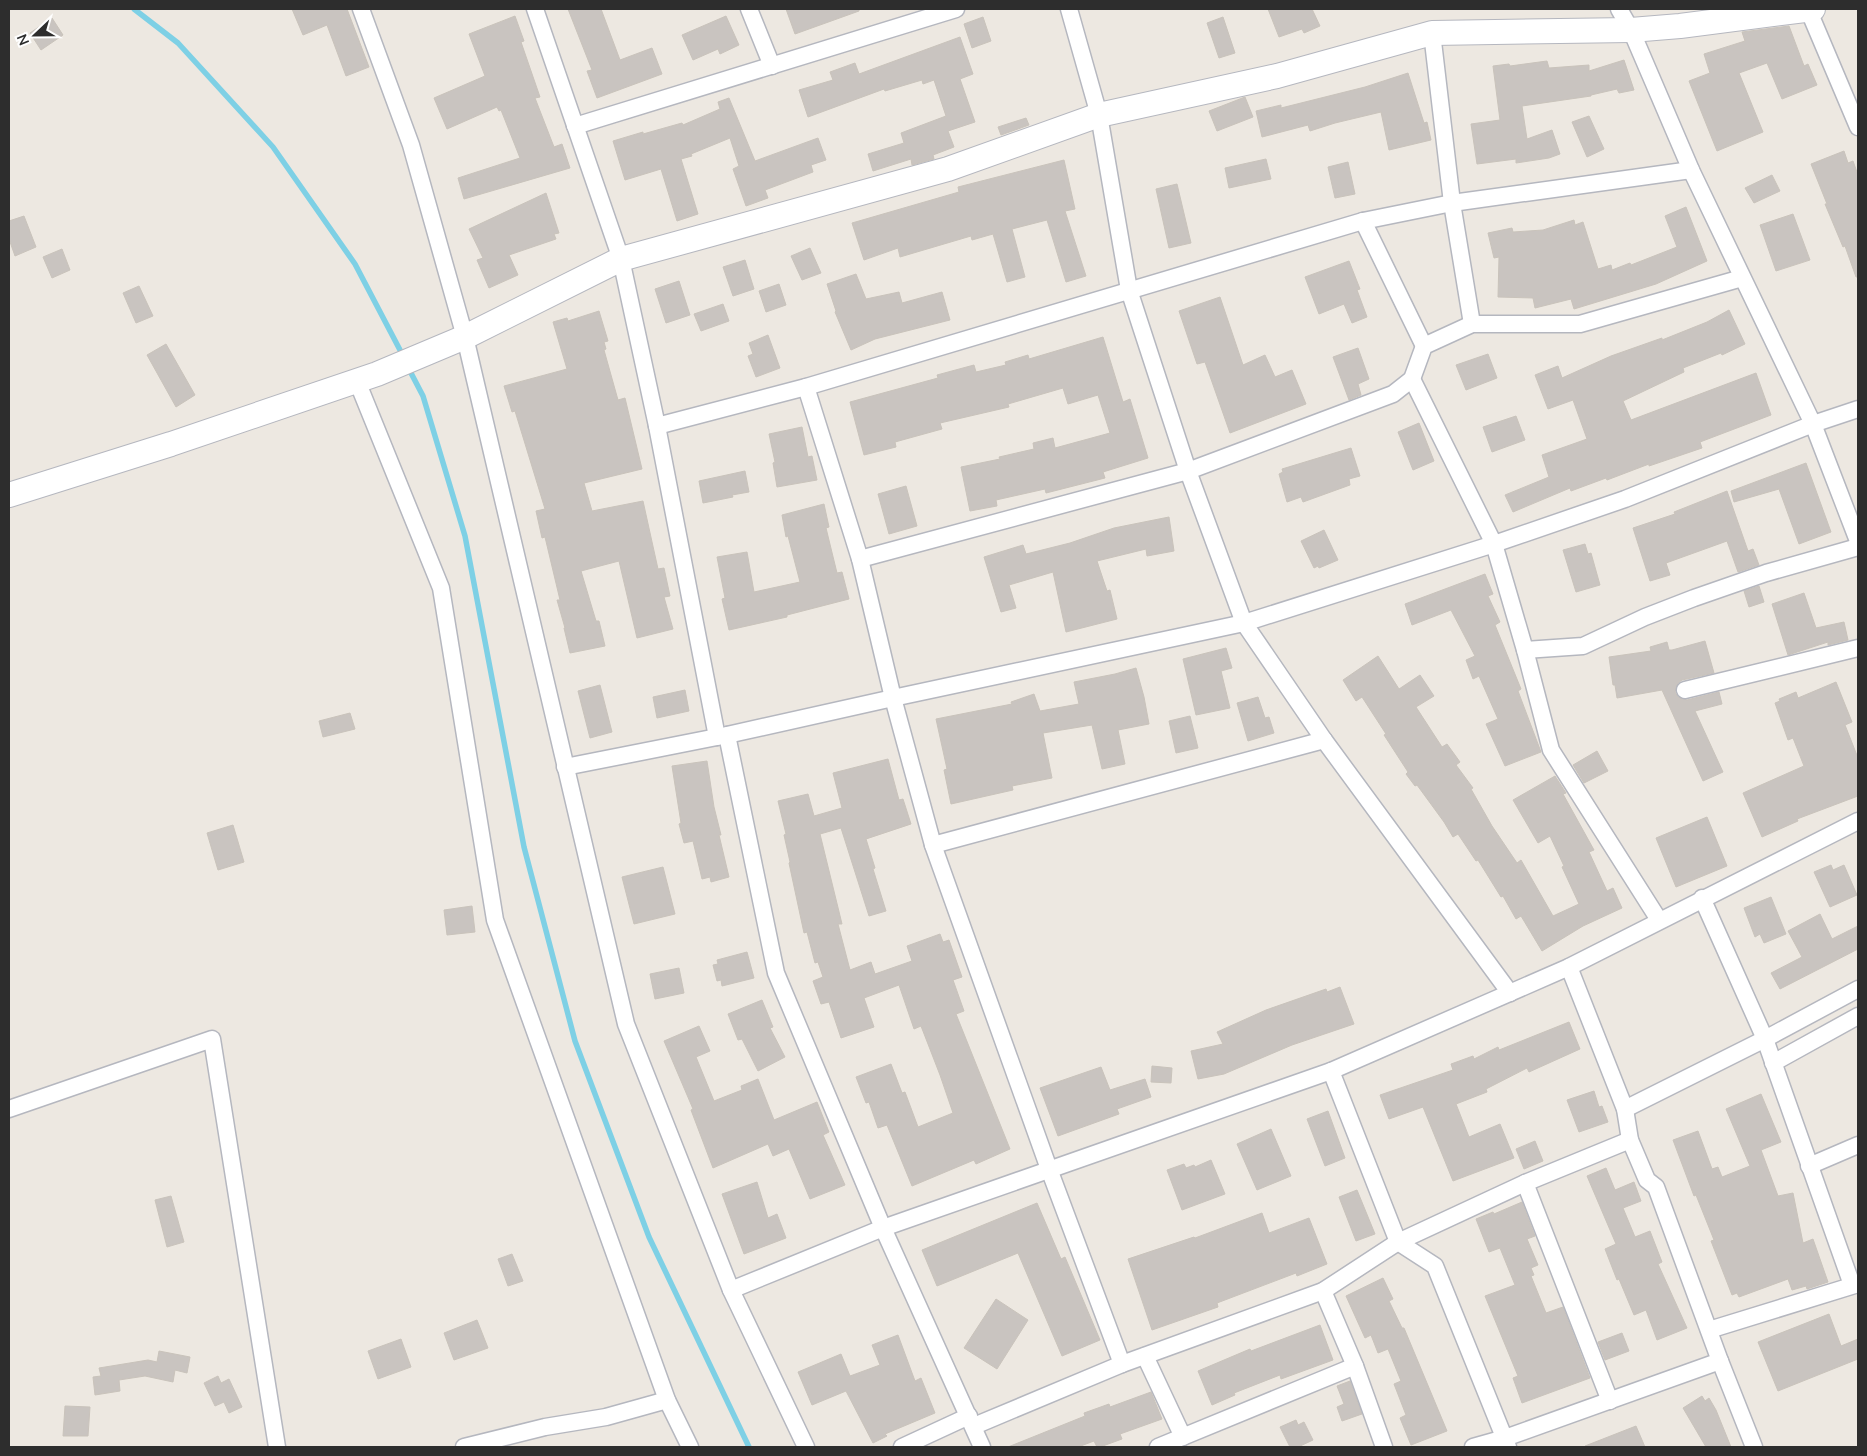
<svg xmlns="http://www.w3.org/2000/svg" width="1867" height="1456" font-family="'Nunito Sans',sans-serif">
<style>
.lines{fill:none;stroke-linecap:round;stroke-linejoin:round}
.stream{stroke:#7ed0e5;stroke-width:5.5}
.building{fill:#c9c4c0;stroke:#c9c3bb}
.street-casing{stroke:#b5b7bf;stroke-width:19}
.secondary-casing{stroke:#b5b7bf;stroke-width:26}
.street{stroke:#fff;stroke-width:16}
.secondary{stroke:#fff;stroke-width:24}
</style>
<rect width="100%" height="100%" fill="#ede8e1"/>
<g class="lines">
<g class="stream">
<path d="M134,9L178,43L273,147L355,264L400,350"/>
<path d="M411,373L423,396L465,536L524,847L575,1041L649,1237L749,1447"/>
</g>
</g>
<g class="building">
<path d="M292,9H347L369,67L346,76L327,25L303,35Z"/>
<path d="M568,9H601L620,60L652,48L662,74L597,98L587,71L592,70Z"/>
<path d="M786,9H859V11L795,34Z"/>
<path d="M1268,9H1312L1320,26L1304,33L1302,29L1279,37Z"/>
<path d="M515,16L524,41L521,42L540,97L535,98L554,147L562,144L570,168L464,199L458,178L520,158L501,110L499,111L497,107L447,129L434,98L485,76L469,34Z"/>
<path d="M726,16L739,45L720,54L718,49L693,60L682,35Z"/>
<path d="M983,17L991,41L972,48L964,24Z"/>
<path d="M1223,17L1235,53L1219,58L1207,23Z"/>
<path d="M52,18L63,35L41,50L30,33Z"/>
<path d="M1789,26L1804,66L1808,64L1817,85L1782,99L1767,63L1739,73L1763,132L1717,151L1689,81L1710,73L1704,54L1745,41L1742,32Z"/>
<path d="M960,37L973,74L960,79L975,122L948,131L954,147L933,155L934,159L912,165L911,159L873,171L868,154L904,143L901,133L946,116L934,80L923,84L922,80L885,91L884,89L808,117L799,90L833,80L830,72L855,63L859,74Z"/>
<path d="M1624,60L1634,90L1619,93L1617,89L1591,95V96L1522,106L1527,139L1552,130L1560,154L1549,158L1516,163V159L1477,164L1471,124L1500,120L1493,66L1509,64L1510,66L1547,61L1549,68L1589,65V71Z"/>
<path d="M1408,73L1424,123L1427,122L1431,140L1389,150L1381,112L1335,123L1310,131L1308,125L1262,137L1256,111L1281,105V108L1365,87Z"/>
<path d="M1245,97L1253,117L1217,131L1209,111Z"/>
<path d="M729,98L755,161L818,138L826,160L811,165L813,172L765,190L768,198L746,206L733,169L739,166L730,138L691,154L692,156L681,159L698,214L677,221L661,169L625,180L613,141L643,132V134L682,123L683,125L720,109L718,102Z"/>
<path d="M1589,116L1604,149L1587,157L1572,122Z"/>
<path d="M1026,118L1029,125L1001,135L998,127Z"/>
<path d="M1844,151L1848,163L1853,161L1858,175V277H1856L1845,246L1843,247L1825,204H1827L1811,164Z"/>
<path d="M1266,159L1271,179L1229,188L1225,168Z"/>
<path d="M1064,160L1075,209L1065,211L1086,276L1066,282L1047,220L1012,229L1025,277L1007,282L993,234L972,240L971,236L900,257L898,248L864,260L852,223L959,192L958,187Z"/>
<path d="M1348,162L1355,194L1335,198L1328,167Z"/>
<path d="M1772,175L1780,191L1754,203L1745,188Z"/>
<path d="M1177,184L1191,243L1169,248L1156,189Z"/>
<path d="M546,193L559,233L554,234L556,239L509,255L518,275L489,288L477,260L483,258L469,229Z"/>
<path d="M1686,207L1707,261L1656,284L1574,309L1571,299L1535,308L1533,298L1498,297L1499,257L1494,258L1488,233L1512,228L1513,232L1543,230L1574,220L1575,225L1583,222L1598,269L1611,265L1612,270L1630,263L1631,265L1677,247L1665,216Z"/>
<path d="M1793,214L1810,260L1776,271L1760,225Z"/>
<path d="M24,216L36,247L15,256L9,239V221Z"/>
<path d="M810,248L821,273L802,280L791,256Z"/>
<path d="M62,249L70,270L52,278L43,257Z"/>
<path d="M745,260L754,289L733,296L723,267Z"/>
<path d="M1349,261L1360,289L1357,290L1367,317L1352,323L1344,304L1319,314L1305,277Z"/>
<path d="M856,274L866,299L899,292L902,303L942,292L950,320L875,339L851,350L835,312L836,311L827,284Z"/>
<path d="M679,281L690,315L666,323L655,289Z"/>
<path d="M779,284L786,305L766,312L759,291Z"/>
<path d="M139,286L153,316L136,323L123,293Z"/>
<path d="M1220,297L1243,365L1265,355L1275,377L1292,370L1306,404L1230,433L1205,362L1197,364L1179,311Z"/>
<path d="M723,304L729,321L701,331L694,314Z"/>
<path d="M1729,310L1745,344L1722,355L1721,353L1683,368L1684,372L1623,401L1631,420L1756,373L1771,415L1700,442L1702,448L1649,466V464L1607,480L1606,478L1571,491L1570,488L1513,512L1505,495L1549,477L1542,455L1587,439L1573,400L1548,409L1535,375L1558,366L1562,378L1611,356L1662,338V340L1707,322Z"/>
<path d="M599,311L608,341L604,342L606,349L604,350L618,400L625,398L642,469L584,483L592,511L643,501L658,569L664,568L670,596L664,597L673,629L637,638L619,561L581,571L596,621H599L605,646L570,653L564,628H565L557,600H560L545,537L542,538L536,511L545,509L515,411L512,412L504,386L567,369L553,322L567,318L568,321Z"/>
<path d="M768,335L780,368L756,377L748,356L753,354L749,343Z"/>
<path d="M1103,337L1123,402L1130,399L1148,458L1103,472L1105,478L1046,493L1045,489L996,500L997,506L970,511L961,467L1000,459L999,457L1034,449L1033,443L1053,438L1055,448L1110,433L1098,395L1068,404L1063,388L1008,404L1009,407L940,423L942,429L895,442L896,447L864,455L850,402L938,378L937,375L974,365L976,372L1006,365L1005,362L1028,355L1029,359Z"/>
<path d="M166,344L195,395L176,407L147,355Z"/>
<path d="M1358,348L1369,379L1358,384L1361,395L1349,400L1333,357Z"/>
<path d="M1488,354L1497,378L1466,390L1456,365Z"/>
<path d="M1516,416L1525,440L1492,452L1483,427Z"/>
<path d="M1419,423L1434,461L1413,470L1398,432Z"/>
<path d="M802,427L808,457L812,456L817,480L777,487L773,463L775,462L769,434Z"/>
<path d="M1351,448L1360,476L1349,479L1350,485L1303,502L1301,497L1287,502L1279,474L1283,472L1282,469Z"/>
<path d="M1806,463L1831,532L1799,544L1779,489L1734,502L1731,491Z"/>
<path d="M745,471L749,492L732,495L733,497L703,503L699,481Z"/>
<path d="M906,486L917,526L889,534L878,494Z"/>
<path d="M1727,491L1748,551L1753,549L1759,565L1738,572L1727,541L1666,563L1670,575L1650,581L1633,528L1675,514L1674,512Z"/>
<path d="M824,504L829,527L826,528L837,573L842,572L849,599L787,615V617L729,630L722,599L725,598L717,557L747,552L754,592L800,582L788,536L786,537L782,515Z"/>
<path d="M1169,517L1174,551L1147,556L1146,549L1097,561L1107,591L1110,590L1117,619L1066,632L1053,572L1009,585L1016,608L1001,612L984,557L1023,545L1026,554L1070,543L1114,528Z"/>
<path d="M1324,530L1338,560L1319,568L1318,566L1314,568L1301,541Z"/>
<path d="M1585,544L1588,554L1591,553L1600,585L1576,592L1563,550Z"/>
<path d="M1485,574L1493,594L1488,596L1500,622L1495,625L1521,689L1518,691L1541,752L1505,766L1486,724L1498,719L1479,676L1473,679L1466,660L1475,656L1451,610L1412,625L1405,604Z"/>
<path d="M1759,586L1764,602L1749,607L1744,591Z"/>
<path d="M1804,593L1816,628L1844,622L1848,640L1828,645V642L1788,655L1772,604Z"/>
<path d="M1705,641L1714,673L1682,680L1678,683L1675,692L1678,697L1687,700L1719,692L1722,704L1695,711L1723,772L1703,781L1662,690L1617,698L1615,685H1613L1609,657L1651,651L1650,647L1667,642L1669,650H1672Z"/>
<path d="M1226,648L1232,668L1221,671L1230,708L1196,715L1183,659Z"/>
<path d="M1378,656L1399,689L1420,675L1434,696L1416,707L1442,747L1447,744L1460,762L1456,765L1473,788L1471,789L1492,826L1517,863L1521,860L1553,916L1579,904L1562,867L1564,866L1550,836L1538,843L1513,800L1555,776L1566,793L1563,794L1594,850L1589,852L1607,891L1613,888L1622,908L1583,926L1542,951L1521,916L1516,919L1503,896L1501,897L1478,860L1476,861L1458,834L1453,837L1444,822L1417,785L1415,786L1406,774L1408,772L1384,735L1386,734L1362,697L1356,701L1343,680Z"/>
<path d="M1136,668L1144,697L1149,724L1118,730L1125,764L1102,769L1092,725L1043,733L1052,778L1012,786L1013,790L951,804L944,770L947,769L936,719L1012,704L1011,702L1034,694L1040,711L1079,704L1074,682L1115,674Z"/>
<path d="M1836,682L1852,722L1845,725L1858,758V796L1797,819L1798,821L1762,837L1743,793L1804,766L1793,738L1788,740L1775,703L1780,701L1779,699L1796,692L1798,698Z"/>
<path d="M600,685L612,732L590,738L578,691Z"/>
<path d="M685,690L689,711L657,718L653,697Z"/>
<path d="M1258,697L1265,718L1269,717L1274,733L1248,741L1237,703Z"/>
<path d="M350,713L355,729L323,737L319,721Z"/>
<path d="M1190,716L1198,748L1176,753L1169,721Z"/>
<path d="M1597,751L1608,771L1584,783L1573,765Z"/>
<path d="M888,759L899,800L903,799L911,824L866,839L875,868L873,869L886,911L869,916L841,828L820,834L842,924H838L850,970L871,962L875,974L912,961L907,946L940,934L943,942L949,940L962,977L953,980L964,1011L956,1014L1010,1149L976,1164L974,1160L912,1186L887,1125L878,1128L869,1102L866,1103L856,1077L891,1064L902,1093L905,1092L918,1127L953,1113L940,1075L921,1026L914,1029L899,985L864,998L874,1027L841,1038L829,1002L821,1004L813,981L823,977L818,962L815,963L807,932L804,933L789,863L790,862L784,835L786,834L778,801L808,794L814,816L842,808L833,773Z"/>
<path d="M707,761L714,807L721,835H719L729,877L711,882L710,877L702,879L693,841L684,843L679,824L681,823L672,766Z"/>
<path d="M1707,817L1727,866L1676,887L1656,838Z"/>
<path d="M233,825L244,862L218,870L207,833Z"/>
<path d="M1831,865L1833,870L1844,865L1857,895L1830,907L1814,872Z"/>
<path d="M663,867L675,914L634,924L622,877Z"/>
<path d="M1771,897L1786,934L1764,943L1760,934L1755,937L1744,908Z"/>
<path d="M472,906L475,932L447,935L444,910Z"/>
<path d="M1820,914L1832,939L1858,926V949L1780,989L1771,973L1802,957L1788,931Z"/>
<path d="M747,952L754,978L722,986L721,980L717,981L713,965L718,964L717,960Z"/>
<path d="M679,968L684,993L655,999L650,974Z"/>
<path d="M1340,987L1354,1024L1292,1045L1224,1074L1198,1079L1191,1051L1223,1044L1217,1032L1266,1010L1326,989L1327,992Z"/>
<path d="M762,1000L773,1027L770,1028L785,1057L758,1071L742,1039L738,1040L728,1014Z"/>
<path d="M1569,1022L1580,1049L1529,1072L1527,1068L1486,1089L1487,1092L1456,1104L1469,1137L1500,1124L1514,1158L1453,1181L1423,1107L1389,1119L1380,1095L1453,1070L1451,1064L1473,1056L1474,1059L1498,1047L1499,1050Z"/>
<path d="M699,1026L710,1051L696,1057L714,1101L742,1090L741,1086L758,1079L774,1120L817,1102L829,1132L823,1135L845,1185L810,1199L789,1149L773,1156L768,1144L713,1168L691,1110L693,1109L664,1041Z"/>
<path d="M1152,1066L1172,1068L1171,1083L1151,1082Z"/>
<path d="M1101,1067L1110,1090L1145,1079L1151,1097L1117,1109L1119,1114L1058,1136L1040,1088Z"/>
<path d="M1594,1091L1599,1107L1602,1106L1608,1122L1579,1132L1567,1100Z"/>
<path d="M1761,1094L1781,1142L1761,1150L1778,1196L1793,1193L1803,1243L1813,1239L1828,1282L1807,1289L1806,1286L1792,1290L1788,1279L1739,1297L1737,1293L1732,1295L1711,1241L1714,1240L1696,1195L1694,1196L1673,1140L1698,1131L1712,1169L1718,1167L1722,1177L1750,1166L1726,1109Z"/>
<path d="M1328,1111L1345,1158L1325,1166L1307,1119Z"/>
<path d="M1271,1129L1291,1176L1257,1190L1237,1144Z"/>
<path d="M1535,1141L1543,1161L1524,1169L1516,1149Z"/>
<path d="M1211,1160L1225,1194L1182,1210L1167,1170L1184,1164L1186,1168L1194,1165L1195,1167Z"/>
<path d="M1606,1168L1615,1190L1634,1182L1641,1201L1623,1208L1635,1237L1650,1231L1662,1262L1658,1264L1687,1328L1657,1340L1646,1310L1634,1315L1619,1279L1617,1280L1605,1249L1616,1244L1587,1176Z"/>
<path d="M757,1182L768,1218L777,1214L786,1238L744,1254L722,1194Z"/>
<path d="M1357,1190L1375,1234L1356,1241L1339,1197Z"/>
<path d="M171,1196L184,1242L167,1247L155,1200Z"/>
<path d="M1522,1202L1535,1236L1527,1239L1538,1265L1531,1268L1534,1275L1531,1276L1546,1313L1563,1307L1590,1378L1522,1403L1513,1378L1518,1376L1485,1296L1515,1285L1500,1248L1489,1252L1476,1219L1493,1212L1494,1214Z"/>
<path d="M1037,1203L1061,1259L1065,1257L1100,1340L1062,1356L1018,1253L937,1286L922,1250Z"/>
<path d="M1262,1213L1269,1233L1309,1218L1327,1264L1297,1276L1296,1273L1217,1303L1218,1307L1152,1330L1128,1259L1194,1237L1195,1238Z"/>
<path d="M512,1254L523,1281L508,1286L498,1259Z"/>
<path d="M1383,1278L1393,1299L1389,1301L1402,1328H1404L1447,1431L1411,1445L1400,1418L1406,1415L1394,1384L1401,1381L1388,1349L1378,1353L1371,1335L1365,1338L1346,1296Z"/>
<path d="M996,1299L1028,1320L997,1369L964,1348Z"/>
<path d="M1829,1314L1841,1346L1858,1339V1359L1778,1391L1758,1342Z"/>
<path d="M477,1320L488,1348L454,1360L444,1333Z"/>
<path d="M1320,1325L1333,1360L1281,1379L1280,1375L1234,1393L1235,1395L1212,1405L1198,1371L1250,1349L1251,1351Z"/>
<path d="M1622,1333L1629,1351L1605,1360L1598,1342Z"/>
<path d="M898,1335L915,1381L921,1378L935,1413L885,1434L887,1436L873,1443L846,1391L812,1405L798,1372L841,1354L850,1376L880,1365L872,1345Z"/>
<path d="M401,1339L411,1367L378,1379L368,1351Z"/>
<path d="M159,1351L190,1357L187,1373L175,1370L173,1382L145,1376L119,1380L120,1391L95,1395L93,1377L101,1376L99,1368L148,1360L157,1362Z"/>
<path d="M218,1376L221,1383L229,1379L242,1407L229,1413L224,1402L215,1406L204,1383Z"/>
<path d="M1350,1381L1362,1414L1342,1421L1337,1407L1344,1404L1337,1386Z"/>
<path d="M1151,1392L1162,1419L1120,1434L1122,1439L1100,1447H1097L1094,1441L1078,1447H1008L1085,1416L1084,1413L1109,1404L1110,1407Z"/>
<path d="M1702,1396L1705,1401L1709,1398L1716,1410L1731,1447H1706L1683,1408Z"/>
<path d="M65,1406L90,1407L88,1436H63Z"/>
<path d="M1296,1420L1298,1425L1304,1422L1313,1440L1298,1447H1290L1280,1427Z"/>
<path d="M1636,1426L1645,1447H1585V1446Z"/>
</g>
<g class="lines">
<defs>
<g id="street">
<path d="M361,9L411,145L465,337L626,1024L731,1290L806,1447"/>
<path d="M535,9L621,259L657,426L717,737"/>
<path d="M749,9L772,66"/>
<path d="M1069,9L1099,115L1129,290L1188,471L1244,623L1324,740L1510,993"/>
<path d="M1619,9L1631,30L1691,170L1813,424L1858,541"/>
<path d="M1808,9L1858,127"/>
<path d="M1432,33L1452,203L1472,324"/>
<path d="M575,126L956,9"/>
<path d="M1363,221L1424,346"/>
<path d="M1412,379L1494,544L1525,650L1551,750L1659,920"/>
<path d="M357,381L441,588L495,920L667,1400L690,1447"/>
<path d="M806,387L860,559L893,698L933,845L1049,1169L1122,1364"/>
<path d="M657,426L806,387L1363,221L1452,203L1691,170"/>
<path d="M860,559L1188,471L1393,394L1412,379L1424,346L1472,324H1580L1742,278"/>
<path d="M1525,650L1583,646L1645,617L1694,598L1766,573L1858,547"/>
<path d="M1685,690L1858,648"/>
<path d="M727,735L776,973L883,1228L982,1447"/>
<path d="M565,767L727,735L893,698L1244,623L1494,544L1625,499L1813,424L1858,409"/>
<path d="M933,845L1324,740"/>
<path d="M1702,898L1765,1039L1852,1285"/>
<path d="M1569,967L1625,1109L1630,1140L1647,1180L1656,1187L1720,1361L1754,1447"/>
<path d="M1773,1063L1858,1016"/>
<path d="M1331,1071L1398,1242L1435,1266L1508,1447"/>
<path d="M9,1109L212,1039L277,1447"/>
<path d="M1625,1109L1765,1039L1858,989"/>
<path d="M1809,1166L1858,1145"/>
<path d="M1525,1183L1610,1401"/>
<path d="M731,1290L883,1228L1331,1071L1569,967L1858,821"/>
<path d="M1323,1291L1355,1366L1384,1447"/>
<path d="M1709,1330L1858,1284"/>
<path d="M1145,1356L1183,1437"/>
<path d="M974,1426L1122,1364L1323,1291L1398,1242L1525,1183L1630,1140"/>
<path d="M464,1447L545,1427L606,1417L667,1400"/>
<path d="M902,1447L969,1416"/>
<path d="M1158,1447L1355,1366"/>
<path d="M1473,1447L1505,1438L1720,1361"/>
</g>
<path id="secondary" d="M9,495L171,444L377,374L465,337L621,259L948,169L1099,115L1277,76L1432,33L1631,30L1680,26L1813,9"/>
</defs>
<use href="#street" class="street-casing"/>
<use href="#secondary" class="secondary-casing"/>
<use href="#street" class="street"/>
<use href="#secondary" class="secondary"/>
</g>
<rect width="1867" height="1456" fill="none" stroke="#2d2d2d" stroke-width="20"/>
<g transform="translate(35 35) rotate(248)" stroke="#ffffff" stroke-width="4" paint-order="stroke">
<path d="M0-4L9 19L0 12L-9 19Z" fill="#2d2d2d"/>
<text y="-8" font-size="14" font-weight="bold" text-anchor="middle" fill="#2d2d2d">N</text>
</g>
</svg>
